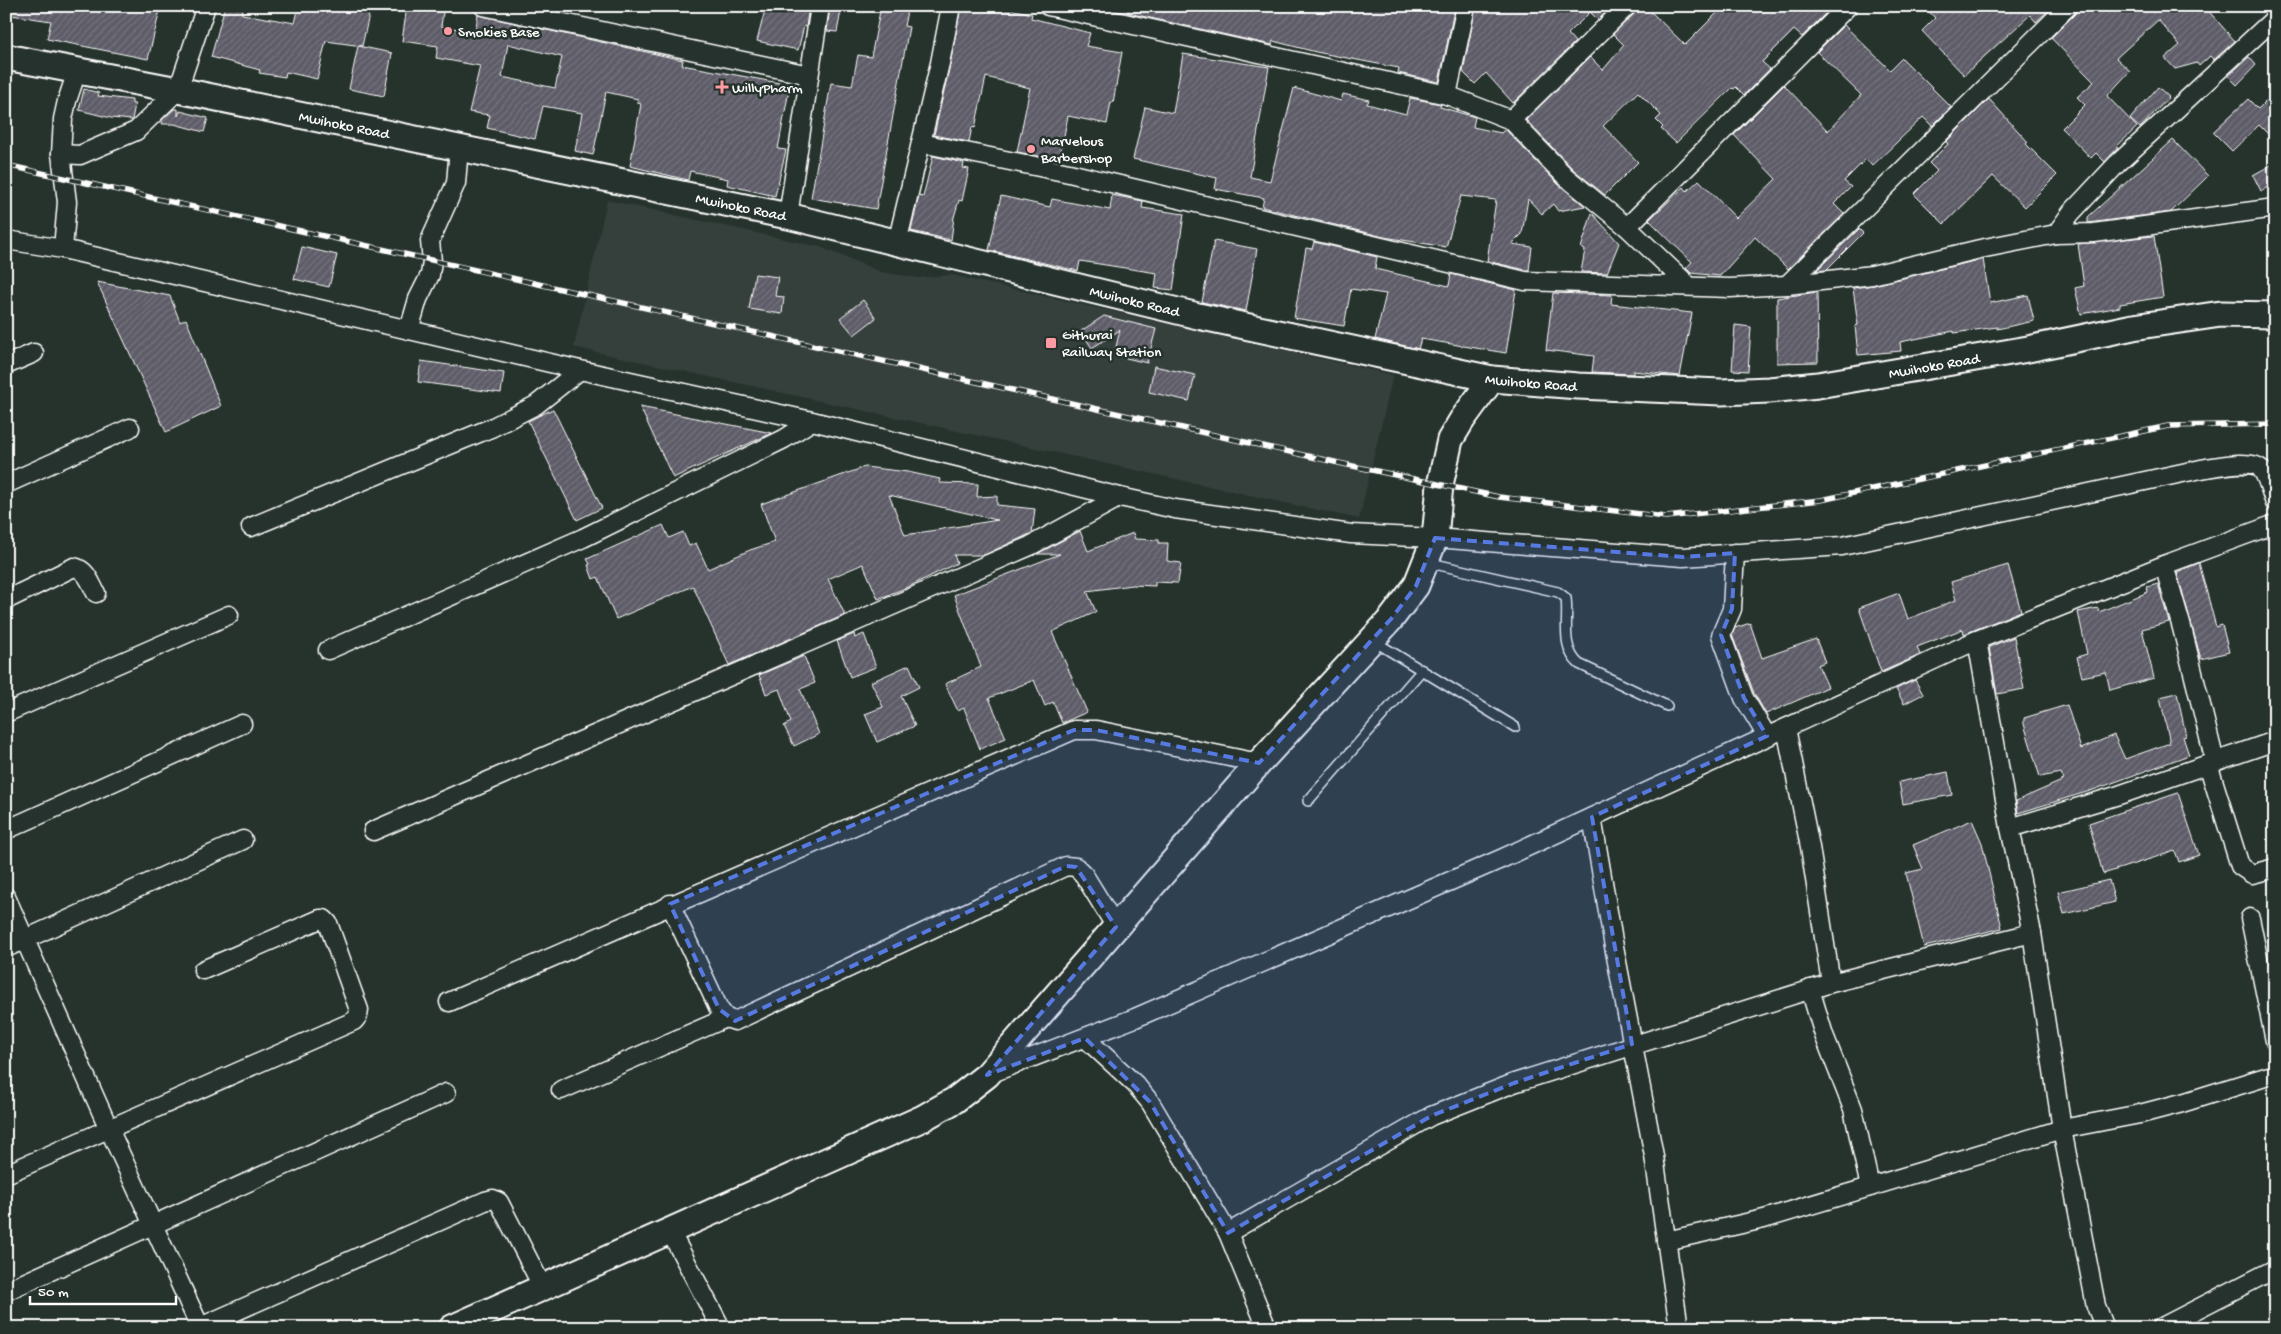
<svg xmlns="http://www.w3.org/2000/svg" width="2281" height="1334" font-family="'Gochi Hand',sans-serif">
<style>
.built{fill:#363f3e}
.building{fill:url(#building-hatch);stroke:#fff;fill-rule:evenodd}
.lines{fill:none;stroke-linecap:round;stroke-linejoin:round}
.lane-casing{stroke:#fff;stroke-width:12}
.street-casing{stroke:#fff;stroke-width:21}
.secondary-casing{stroke:#fff;stroke-width:29}
.lane{stroke:#26332d;stroke-width:9}
.street{stroke:#26332d;stroke-width:18}
.secondary{stroke:#26332d;stroke-width:25}
.rail-casing{stroke:#fff;stroke-width:5.5}
.rail{stroke:#26332d;stroke-width:4;stroke-dasharray:11;stroke-linecap:butt}
.marked{fill:#567ae2;fill-opacity:0.2;stroke:#567ae2;stroke-width:4;stroke-dasharray:10 6;stroke-linejoin:round}
.poi-dot{fill:#ff9aa2;stroke:#26332d;stroke-width:2}
.labels{text-anchor:middle;stroke-width:5;stroke-linejoin:round;paint-order:stroke}
.poi-label{font-size:15px;fill:#fff;stroke:#26332d;text-anchor:start}
.street-label{font-size:15px;fill:#fff;stroke:#26332d}
</style>
<defs>
<pattern id="building-hatch" width="6" height="6" patternUnits="userSpaceOnUse" patternTransform="scale(1.25)"><rect width="6" height="6" fill="#5d5c67"/><path d="M-1 1l2-2M0 6l6-6M5 7l2-2" fill="none" stroke="#75747e"/></pattern>
</defs>
<rect width="100%" height="100%" fill="#26332d"/>
<filter id="ink" filterUnits="userSpaceOnUse"><feTurbulence type="fractalNoise" baseFrequency=".02" numOctaves="2"/><feDisplacementMap in="SourceGraphic" scale="10" xChannelSelector="R" yChannelSelector="G"/><feConvolveMatrix kernelMatrix="1 2 1 2 8 2 1 2 1" color-interpolation-filters="sRGB"/></filter>
<g filter="url(#ink)">
<path class="built" d="M607,200L820,247L881,272L918,278L951,275L1393,375L1359,519L574,347Z"/>
<g class="building">
<path d="M12,6H161L148,59L47,39L51,21L11,15Z"/>
<path d="M225,6H243L242,14L295,23L299,6H371L362,46L326,41L317,79L286,72L285,77L259,73L260,70L211,57Z"/>
<path d="M407,6H444L441,26L475,32L478,15L683,60L682,65L790,85L778,149L786,150L775,196L727,185L728,179L690,171L688,180L630,166L641,104L638,103V99L606,92L593,155L575,151L582,113L543,106L535,139L487,128L490,115L469,112L480,66L436,58L438,46L402,41ZM508,44L562,57L555,88L502,77Z"/>
<path d="M766,6H809L806,27L804,26L798,50L757,41Z"/>
<path d="M830,6H842L837,32L827,31Z"/>
<path d="M881,6H908L904,26L909,27L876,209L811,198L831,83L852,86L858,55L871,57Z"/>
<path d="M961,6H986L1009,11L1010,9L1032,14L1031,18L1090,33L1086,46L1122,52L1113,103L1111,102L1107,124L1068,116L1059,160L1017,152L1030,88L986,77L975,128L972,127L969,142L934,135L950,65Z"/>
<path d="M1128,6H1455L1439,82L1398,73L1399,68L1316,52L1273,41L1272,45L1128,13Z"/>
<path d="M1476,6H1612L1598,20L1590,12L1568,34L1575,42L1513,103L1486,73L1475,84L1463,72Z"/>
<path d="M1637,6H1645L1685,45L1724,6H1826L1829,10L1802,37L1794,30L1762,62L1770,69L1744,95L1736,87L1734,89L1732,88L1676,143L1661,129L1663,127L1656,120L1661,115L1638,92L1603,126L1638,162L1605,195L1573,169L1526,120L1590,57L1603,70L1624,45L1613,34L1634,14Z"/>
<path d="M1924,6H2053L2036,22L2030,15L1964,75L1922,31L1935,18Z"/>
<path d="M2078,6H2204L2235,41L2214,60L2210,56L2199,66L2197,63L2175,69L2165,58L2180,45L2158,20L2116,58L2130,71L2107,96L2137,127L2116,147L2118,148L2105,162L2096,153L2091,158L2062,128L2085,105L2077,97L2094,82L2051,38L2075,14Z"/>
<path d="M1844,25L1890,70L1902,58L1951,107L1932,126L1923,117L1872,166L1866,159L1844,181L1851,187L1834,204L1844,214L1788,269L1755,237L1720,276L1691,273L1686,268L1692,262L1649,220L1684,187L1687,191L1699,180L1736,218L1776,179L1734,135L1784,85L1828,131L1861,95L1817,52Z"/>
<path d="M358,46L392,53L384,96L349,89Z"/>
<path d="M1183,54L1269,67L1250,177L1270,181L1294,88L1341,101L1343,94L1369,100L1367,104L1406,114L1410,98L1441,104L1440,107L1475,117L1473,127L1501,133L1505,129L1558,184L1585,206L1558,211L1553,204L1542,214L1528,199L1522,234L1512,244L1532,247L1529,270H1526L1487,261L1496,200L1461,196L1446,247L1384,237L1262,207L1264,198L1215,189L1217,178L1133,159L1145,107L1173,113Z"/>
<path d="M2249,57L2256,65L2237,85L2228,76Z"/>
<path d="M2158,87L2169,97L2140,128L2130,119Z"/>
<path d="M84,89L99,93L98,96L132,100V104H135L132,120L111,118L79,110Z"/>
<path d="M2275,92V141L2259,125L2232,151L2213,132L2248,99L2258,109Z"/>
<path d="M1989,99L2028,142L2026,144L2057,175L2025,207L1993,176L1944,224L1914,194L1937,171L1929,163L1948,144L1946,142Z"/>
<path d="M174,109H178V116L180,111L208,118L204,132L174,124H162V120Z"/>
<path d="M2173,140L2208,176L2171,212L2088,223V217Z"/>
<path d="M933,156L964,163L963,168L969,169L962,201L959,200L954,217L951,240L911,231L919,196L923,197Z"/>
<path d="M2275,163V183L2261,191L2253,175Z"/>
<path d="M1112,195L1143,201L1142,208L1184,214L1173,290L1155,288L1157,273L1080,261L1078,271L989,250L1001,196L1050,207L1052,199L1110,210Z"/>
<path d="M1592,213L1619,243L1607,273L1581,272L1585,250L1581,248Z"/>
<path d="M1859,229L1863,233L1826,270L1816,271Z"/>
<path d="M2154,236L2163,297L2120,304V307L2081,314L2075,288L2084,286L2078,244Z"/>
<path d="M1214,241L1257,249L1246,311L1202,302Z"/>
<path d="M1314,242L1377,257L1375,269L1449,286L1451,274L1516,290L1506,353L1421,339L1418,349L1375,339L1386,294L1351,289L1344,326L1294,318L1306,248L1312,249Z"/>
<path d="M302,247L337,255L329,287L294,279Z"/>
<path d="M1983,259L1990,303L2028,295L2034,321L1997,329V327L1954,333V331L1900,342L1901,351L1858,355L1855,326L1858,325L1853,288L1874,285Z"/>
<path d="M755,274L778,277L775,296L784,297L782,314L749,309Z"/>
<path d="M97,282L170,296L180,322L186,319L221,406L166,432Z"/>
<path d="M1817,292L1818,362L1777,363V298Z"/>
<path d="M1553,293L1612,295L1611,304L1692,313L1680,376L1633,371V374L1592,372L1594,356L1546,350Z"/>
<path d="M863,300L876,318L854,335L840,318Z"/>
<path d="M1104,316L1156,329L1147,363L1114,355L1120,330L1092,348L1081,331Z"/>
<path d="M1735,325L1751,327L1748,371L1732,370Z"/>
<path d="M421,361L504,373L501,393L418,382Z"/>
<path d="M1154,366L1195,375L1189,401L1149,392Z"/>
<path d="M640,407L772,433L673,478Z"/>
<path d="M553,409L602,508L577,520L528,421Z"/>
<path d="M865,467L908,472L940,479L939,483L978,484L977,497L997,496V505L1035,509L1032,533L984,555H954L957,563L910,586L878,599L863,564L828,579L845,615L729,665L693,586L616,619L598,577L593,579L588,565L590,564L587,559L663,525L669,538L683,532L689,546L696,543L708,569L750,550L775,542L761,504ZM889,495L997,520H998L905,535Z"/>
<path d="M1080,531L1088,551L1133,533L1135,539L1159,540V543H1168L1167,561L1181,563L1178,583L1155,582V586L1132,585L1087,591L1096,612L1052,632L1087,712L1062,723L1053,702L1045,706L1034,680L989,698L1006,738L980,749L964,708L958,711L945,684L981,667L954,595L1060,554H1037Z"/>
<path d="M2199,563L2216,627L2222,625L2229,652L2201,659L2177,572Z"/>
<path d="M2008,565L2021,611L1964,634L1963,629L1917,647L1920,655L1881,672L1859,608L1899,593L1908,619L1956,600L1951,582Z"/>
<path d="M2158,584L2169,622L2142,629L2154,678L2110,690L2106,672L2082,677L2077,657L2087,654L2078,612L2098,608L2099,612L2148,592L2147,587Z"/>
<path d="M1750,623L1762,658L1816,639L1825,662L1818,665L1828,687L1766,714L1754,693L1732,635L1735,628Z"/>
<path d="M854,634L855,638L864,634L876,667L850,677L837,641Z"/>
<path d="M2014,637L2024,689L1997,694L1989,647Z"/>
<path d="M804,656L815,683L800,689L819,734L794,746L784,726L791,722L779,689L766,694L759,675Z"/>
<path d="M909,665L919,687L901,696L915,726L877,742L865,714L883,707L871,682Z"/>
<path d="M1915,680L1923,694L1904,704L1896,689Z"/>
<path d="M2177,693L2186,736L2183,737L2189,755L2093,790L2018,813L2016,801L2064,780L2061,773L2040,777L2024,724V718L2067,705L2081,749L2114,735L2125,759L2170,743L2160,697Z"/>
<path d="M1948,772L1952,795L1903,804L1899,782Z"/>
<path d="M2178,793L2199,855L2179,862L2175,851L2103,874L2089,823Z"/>
<path d="M1972,820L1982,843L2002,928L1924,947L1906,873L1923,869L1913,845Z"/>
<path d="M2109,880L2115,902L2064,914L2058,892Z"/>
</g>
<g class="lines">
<defs>
<g id="lane">
<path d="M1426,562L1558,592L1566,598C1569,620 1560,647 1579,664L1667,706"/>
<path d="M1372,640L1515,727"/>
<path d="M1308,801L1422,670"/>
</g>
<g id="street">
<path d="M483,6L809,75"/>
<path d="M1048,6L1447,95L1511,120L1566,177L1627,227L1689,286"/>
<path d="M1447,95L1466,6"/>
<path d="M1511,120L1627,6"/>
<path d="M921,143L1069,173L1525,281L1730,288L1787,285L1872,275L1980,249L2056,234L2094,233L2275,208"/>
<path d="M61,154L80,155L136,131L178,90L206,6"/>
<path d="M788,216L820,6"/>
<path d="M1627,227L1848,6"/>
<path d="M2056,234L2071,213L2117,164L2275,18"/>
<path d="M6,240L63,249L580,370L812,421L1120,497L1175,509L1351,534L1435,538L1683,557L1842,546L2201,469C2214,467 2254,458 2262,470C2268,478 2271,493 2275,503"/>
<path d="M897,243L940,63L951,6"/>
<path d="M63,249L67,202L61,154L63,119L67,101L77,71"/>
<path d="M1787,285L2068,6"/>
<path d="M409,330L418,299L430,275L432,261L430,241L456,183L459,148"/>
<path d="M6,365L34,353"/>
<path d="M6,484L130,428"/>
<path d="M251,527L491,428L536,405L580,370"/>
<path d="M1735,553L1732,609L1721,635L1744,698L1767,736"/>
<path d="M2164,565L2182,628L2215,762"/>
<path d="M6,600L74,567C87,570 90,582 96,593"/>
<path d="M1977,640L2010,828L2032,933L2062,1129L2096,1306L2105,1328"/>
<path d="M328,650L583,538L784,439L812,421"/>
<path d="M6,713L229,615"/>
<path d="M1786,728L1810,847L1831,983"/>
<path d="M2208,764L2240,866L2252,874L2275,868"/>
<path d="M1592,817L1613,941L1654,1156L1679,1328"/>
<path d="M2010,828L2119,795L2275,741"/>
<path d="M6,830L242,724"/>
<path d="M373,831L1030,546L1120,497"/>
<path d="M6,897L109,1129L200,1327"/>
<path d="M670,904L719,1009L726,1018L735,1021L1066,866L1076,867L1084,875L1116,927"/>
<path d="M2250,918L2275,1041"/>
<path d="M6,948L243,840"/>
<path d="M1810,989L1824,1035L1853,1109L1870,1187"/>
<path d="M449,1002L1074,730H1096L1259,763"/>
<path d="M1085,1038L1135,1084L1150,1102L1228,1233L1267,1328"/>
<path d="M989,1074L1135,1018L1501,859L1977,640L2164,565L2275,524"/>
<path d="M561,1090L726,1018"/>
<path d="M6,1174L354,1021L358,1016L359,1010L328,923L324,919H320L203,970"/>
<path d="M670,1231L721,1328"/>
<path d="M1228,1233L1431,1116L1514,1083L1831,983L2032,933"/>
<path d="M1666,1241L1764,1219L2062,1129L2140,1114L2182,1103L2275,1074"/>
<path d="M6,1291L446,1093"/>
<path d="M198,1328L485,1201L493,1199L499,1202L543,1288"/>
<path d="M2160,1328L2275,1269"/>
</g>
<g id="secondary">
<path id="s1" d="M6,57L178,90L788,216L1198,316L1492,379L1578,386L1721,392L1769,390L1818,385L2028,349L2133,327L2221,314L2275,315"/>
<path d="M452,1328L923,1118L955,1100L987,1075L1259,763L1391,619L1416,586L1435,538L1440,485L1450,440L1462,420L1492,379"/>
</g>
</defs>
<use href="#lane" class="lane-casing"/>
<use href="#street" class="street-casing"/>
<use href="#secondary" class="secondary-casing"/>
<use href="#lane" class="lane"/>
<use href="#street" class="street"/>
<use href="#secondary" class="secondary"/>
<defs>
<path id="rail" d="M6,165L1348,465L1499,497L1666,517L1821,500L2168,426L2275,424"/>
</defs>
<use href="#rail" class="rail-casing"/>
<use href="#rail" class="rail"/>
</g>
</g>
<path class="marked" d="M1435,538L1683,557L1735,553L1732,609L1721,635L1744,698L1767,736L1592,817L1632,1044L1514,1083L1431,1116L1228,1233L1150,1102L1085,1038L987,1075L1116,927L1076,867L1066,866L735,1021L719,1009L670,904L1074,730H1096L1259,763L1391,619L1416,586Z"/>
<g class="poi-dot">
<circle cx="448" cy="31" r="5"/>
<path d="M719.5 79.5h5v5h5v5h-5v5h-5v-5h-5v-5h5z"/>
<circle cx="1031" cy="149" r="5"/>
<rect x="1045" y="337" width="12" height="12" rx="2.5"/>
</g>
<g class="labels">
<g class="poi-label">
<text x="458" y="36">Smokies Base</text>
<text x="732" y="92">WillyPharm</text>
<text x="1041" y="145">Marvelous<tspan x="1041" dy="17">Barbershop</tspan></text>
<text x="1062" y="339">Githurai<tspan x="1062" dy="17">Railway Station</tspan></text>
</g>
<g class="street-label">
<text dy="5" stroke="none"><textPath href="#s1" startOffset="345">Mwihoko Road</textPath></text>
<text dy="5" stroke="none"><textPath href="#s1" startOffset="750">Mwihoko Road</textPath></text>
<text dy="5" stroke="none"><textPath href="#s1" startOffset="1155">Mwihoko Road</textPath></text>
<text dy="5" stroke="none"><textPath href="#s1" startOffset="1965">Mwihoko Road</textPath></text>
<text dy="5" stroke="none"><textPath href="#s1" startOffset="1560">Mwihoko Road</textPath></text>
</g>
</g>
<rect width="2281" height="1334" fill="none" stroke="#26332d" stroke-width="25"/>
<rect x="12" y="12" width="2256" height="1309" fill="none" stroke="#fff" stroke-width="2" filter="url(#ink)"/>
<path d="M30 1296v8h146v-8" fill="none" stroke="#ffffff" stroke-width="2.5"/>
<text x="38" y="1296" font-size="15" fill="#ffffff" stroke="#26332d" stroke-width="4" paint-order="stroke">50 m</text>
</svg>
